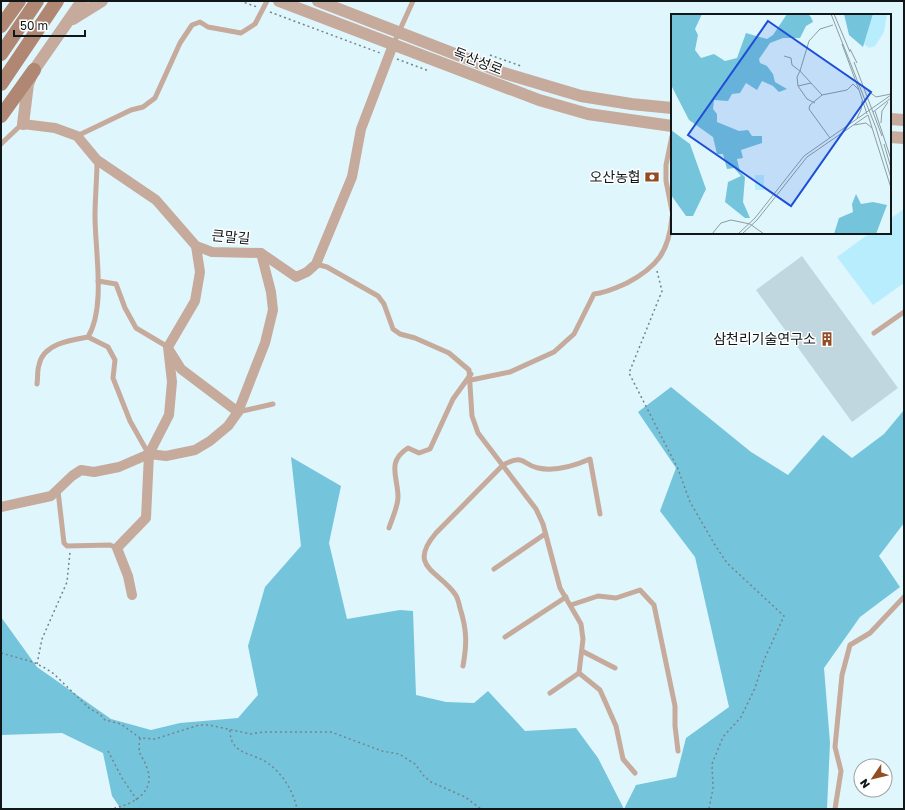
<svg xmlns="http://www.w3.org/2000/svg" width="905" height="810" font-family="'Golos Text','Noto Sans KR',sans-serif">
<style>
.green{fill:#b8edfe}
.forest{fill:#74c4dc}
.building{fill:#c1d7df}
.lines{fill:none;stroke-linecap:round;stroke-linejoin:round}
.path{stroke:#758489;stroke-width:1.5;stroke-dasharray:2 3;stroke-linecap:butt}
.service{stroke:#c6aa9c;stroke-width:5}
.minor{stroke:#c6aa9c;stroke-width:10}
.tertiary{stroke:#c6aa9c;stroke-width:12}
.secondary{stroke:#af8772;stroke-width:14}
.labels{text-anchor:middle;stroke-width:3;stroke-linejoin:round;paint-order:stroke}
.street-label{font-size:14px;fill:#0f1719;stroke:#fff}
.poi-label{font-size:14px;fill:#0f1719;stroke:#fff;text-anchor:end}
.inset-road{fill:none;stroke:#8c9da2;stroke-width:1}
.view{fill:#1d4ed8;fill-opacity:0.15;stroke:#1d4ed8;stroke-width:2}
.inset-edge{fill:none;stroke:#0f1719;stroke-width:2}
</style>
<rect width="100%" height="100%" fill="#dff6fd"/>
<path class="green" d="M904,209V283L873,305L837,257L870,233H890V219Z"/>
<path class="forest" d="M671,387L751,452L788,475L823,435L852,458L884,434L904,410V523L879,556L900,587L860,617L824,668L830,743L827,809H121L112,796L103,753L62,733L1,735V617L37,667L111,719L151,730L180,723L238,718L258,695L248,646L265,587L301,546L291,457L341,486L329,543L347,619L400,610L413,611L416,695L446,702L474,703L488,691L525,731L576,728L598,758L624,809L636,785L676,777L686,738L729,707L695,557L660,511L676,468L638,412Z"/>
<path class="building" d="M802,256L898,388L852,422L756,290Z"/>
<g class="lines">
<g class="path">
<path d="M240,1L257,7"/>
<path d="M270,12L380,53"/>
<path d="M490,55L521,66"/>
<path d="M397,59L429,71"/>
<path d="M657,271L662,291L629,373L678,469L690,502L715,545L727,563L784,616L764,660L755,688L741,717L723,737L712,764L713,788L709,809"/>
<path d="M1,653L33,662L45,668L54,674L90,709L100,714L105,720L121,724L140,738L155,739L199,725H209L251,734L263,732H331L382,751L399,754L415,764L424,776L431,782L465,797L481,809"/>
<path d="M37,664L42,639L67,582L70,552"/>
<path d="M230,730C230,756 254,752 269,764C283,774 294,793 297,809"/>
<path d="M108,751L122,778L137,800"/>
<path d="M115,809V808C134,804 156,791 147,768C142,753 137,757 140,738"/>
</g>
<g class="service">
<path d="M393,45L413,1"/>
<path d="M77,136L131,110L143,107L155,98L180,43L192,25L200,22L208,27L241,33L255,24L267,1"/>
<path d="M672,136L666,165V181L672,211"/>
<path d="M1,144L22,124"/>
<path d="M316,264L327,267L378,296L384,304L393,329L400,334L415,338L449,353L469,370L472,416L478,433L536,509L543,524L560,588L581,624L583,639L579,673L600,690L616,726L623,759L635,773"/>
<path d="M98,281L116,284L125,308L136,328L168,347"/>
<path d="M874,333L904,312"/>
<path d="M88,337L108,347L115,360L113,378L130,421L148,453"/>
<path d="M471,380L510,372L554,352L574,334L594,294C606,293 616,288 627,283C657,267 669,252 672,217"/>
<path d="M37,384C38,378 37,371 39,365C43,344 70,340 88,337C106,307 95,251 95,216C95,198 97,179 97,161"/>
<path d="M238,412L273,404"/>
<path d="M58,491L64,543L67,546L110,545L117,548"/>
<path d="M389,528C392,519 398,506 398,497C398,477 386,462 408,448L419,453L430,449L453,399L471,374"/>
<path d="M494,569L545,534"/>
<path d="M571,605L598,596L616,598L640,590L654,605L675,706V726L678,751"/>
<path d="M505,637L566,597"/>
<path d="M582,651L615,668"/>
<path d="M463,666C467,644 467,630 460,608C459,604 458,598 455,594C438,570 407,567 436,533L503,465C525,453 522,465 538,468C556,472 574,466 590,459L600,514"/>
<path d="M550,693L579,673"/>
<path d="M835,809L841,771L835,747L842,675L850,645L870,633L904,597"/>
</g>
<g class="minor">
<path d="M23,124L55,128L77,136L97,160L156,200L196,246L212,252L261,253L296,277L307,272L316,264L352,177L361,129L393,45"/>
<path d="M169,350L181,369L238,412"/>
<path d="M1,507L51,496L72,476L81,470L94,472L119,467L149,454L169,415L172,382L168,347L195,301L200,272L196,246"/>
<path d="M132,595L128,576L117,548L146,518L149,454L166,456L195,450L210,441L228,426L238,412L265,343L273,310L271,292L261,253"/>
</g>
<g class="tertiary">
<path d="M279,1L539,100L588,114L672,126"/>
<path d="M318,1L504,73L581,96L631,104L672,108"/>
<path d="M73,19L102,1"/>
<path d="M890,119L904,120"/>
<path d="M23,124L28,84L34,70L82,1"/>
<path d="M890,137L904,138"/>
</g>
<g class="secondary">
<path d="M1,26L19,1"/>
<path d="M1,54L37,1"/>
<path d="M1,84L57,1"/>
<path d="M1,116L34,70"/>
</g>
</g>
<defs>
<symbol id="bank-bare" viewBox="-9 -9 18 18"><path d="M-6-4H6V4H-6ZM0-2.3a2.3 2.3 0 1 0 0 4.6a2.3 2.3 0 1 0 0-4.6Z" fill="#934d24" stroke="#fff" stroke-width="2.5" paint-order="stroke"/></symbol>
<symbol id="building-bare" viewBox="-9 -9 18 18"><path d="M-4-6H4V6H1V3H-1V6H-4ZM-2.5-4.3h1.7v1.8h-1.7ZM.8-4.3h1.7v1.8H.8ZM-2.5-1h1.7V.8h-1.7ZM.8-1h1.7V.8H.8Z" fill="#934d24" stroke="#fff" stroke-width="2.5" paint-order="stroke"/></symbol>
</defs>
<g fill-rule="evenodd">
<use href="#bank-bare" x="642" y="167" width="20" height="20"/>
<use href="#building-bare" x="817" y="329" width="20" height="20"/>
</g>
<g class="labels">
<g class="street-label">
<text transform="translate(478 61) rotate(21)" y="5">독산성로</text>
<text transform="translate(231 237) rotate(5)" y="5">큰말길</text>
</g>
<g class="poi-label">
<text x="641" y="182">오산농협</text>
<text x="816" y="344">삼천리기술연구소</text>
</g>
</g>
<g transform="translate(671 14)">
<rect width="220" height="220" fill="#dff6fd"/>
<path d="M202,0H216L213,18L204,32L198,34L193,30ZM84,161H93V176H84Z" fill="#b8edfe"/>
<path d="M0,0H31L24,15L27,21L24,36L30,44L43,40L54,47L66,44L75,19L96,25L102,21L116,0H137L140,3L142,8L135,12L129,24H112L99,29L88,45L89,49L96,52L102,60L104,68L116,75L108,78L102,72L91,67L86,76L75,69L69,79L61,80L57,87L43,86L42,95L46,100V108L68,117L77,116L81,122H91V129L70,136L72,144L66,145L69,158L74,163L72,188L79,204H74L54,188L57,168L70,162L63,154L56,155L52,140H46L42,123L18,106L0,71ZM173,0H202L192,33L178,21ZM0,116L19,130L35,175L22,202H15L0,181ZM185,180L190,190L202,188L216,191L205,220H163L168,204L182,198L181,190Z" fill="#74c4dc"/>
<path class="inset-road" d="M160,0L205,114L220,164M163,0L179,38M171,30L188,76M179,35L186,49M113,42L120,44L121,51L129,57L126,63L127,72L136,85L144,89M183,48L211,122M127,72L140,69M197,77L205,83L220,80M151,81L129,57L138,27L149,15L162,11M204,97L220,145M202,98L220,84M197,101L220,174M186,104L190,96L191,87M210,109L211,97L217,88M183,111L195,109L201,114M159,124L138,95L139,91L151,81L176,76L182,70L188,76L196,100M213,130L220,154M41,220L50,209L60,206L79,210L93,220M67,220L84,204L133,142L220,81M71,220L86,206L136,143L197,101"/>
<path class="view" d="M97,7L200,78L120,192L17,121Z"/>
<rect width="220" height="220" class="inset-edge"/>
</g>
<rect width="905" height="810" fill="none" stroke="#0f1719" stroke-width="4"/>
<g transform="translate(873 778) rotate(235)"><circle r="19" fill="#ffffff" stroke="#9fa2a3"/>
<path d="M0-3L7 15L0 10L-7 15Z" fill="#934d24"/>
<text y="-6" font-size="11" font-weight="bold" text-anchor="middle" fill="#0f1719">N</text>
</g>
<path d="M14 30v6h71v-6" fill="none" stroke="#0f1719" stroke-width="2"/>
<text x="20" y="30" font-size="12" fill="#0f1719" stroke="#ffffff" stroke-width="3" paint-order="stroke">50 m</text>
</svg>
